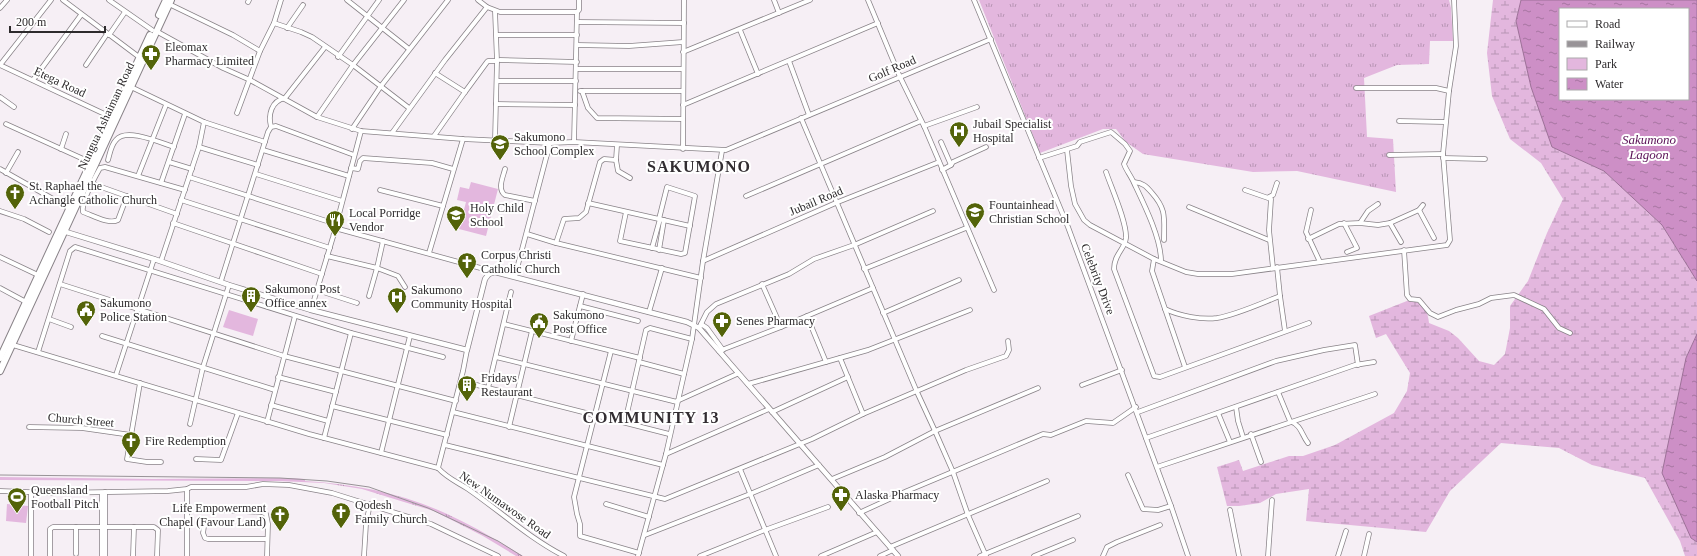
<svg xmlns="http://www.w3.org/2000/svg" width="1697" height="556" font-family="Georgia,serif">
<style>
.grass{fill:url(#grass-tufts)}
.wetland{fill:url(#wetland-marsh)}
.park{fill:#e3b7de}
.water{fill:url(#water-ripples);stroke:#9d7198;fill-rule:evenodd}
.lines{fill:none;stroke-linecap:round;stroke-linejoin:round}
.minor-casing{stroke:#898388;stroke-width:5.5}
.tertiary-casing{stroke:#898388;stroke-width:6}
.primary-casing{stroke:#898388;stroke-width:8}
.minor{stroke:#fff;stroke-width:4}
.tertiary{stroke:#fff;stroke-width:4.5}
.primary{stroke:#fff;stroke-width:6}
.rail{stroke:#989397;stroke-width:1}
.labels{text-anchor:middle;stroke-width:4;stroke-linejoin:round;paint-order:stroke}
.poi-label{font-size:12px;fill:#2d2a2c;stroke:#fff;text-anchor:start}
.street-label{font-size:12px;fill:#2d2a2c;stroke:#fff}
.water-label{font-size:13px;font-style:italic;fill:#5b1157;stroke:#fff}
.district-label{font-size:16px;font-weight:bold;letter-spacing:1px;fill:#322d31;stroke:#fff}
</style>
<defs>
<pattern id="grass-tufts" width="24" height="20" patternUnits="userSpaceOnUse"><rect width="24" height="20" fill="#e3b7de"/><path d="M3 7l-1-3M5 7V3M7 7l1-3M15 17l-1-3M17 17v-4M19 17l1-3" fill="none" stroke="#b895b4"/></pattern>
<pattern id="wetland-marsh" width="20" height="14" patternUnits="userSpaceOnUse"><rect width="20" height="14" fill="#e3b7de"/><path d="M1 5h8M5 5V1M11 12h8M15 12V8" fill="none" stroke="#b895b4"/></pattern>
<pattern id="water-ripples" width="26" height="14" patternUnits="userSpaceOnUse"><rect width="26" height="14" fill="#cd8fc6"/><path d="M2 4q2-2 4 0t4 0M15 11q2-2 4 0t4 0" fill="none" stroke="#a775a1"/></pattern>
</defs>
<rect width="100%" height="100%" fill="#f6eff5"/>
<g class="grass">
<path d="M979,0H1449L1451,8L1453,41H1430L1429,64L1397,65L1364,78L1367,137L1393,139L1396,192L1297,171L1253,172L1143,154L1126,142L1116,129H1103L1040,153Z"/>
<path d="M0,477L153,479L290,478L305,479V481C354,484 401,493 445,513C472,525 498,541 523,556H516L483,536L434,511L404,502L362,489L324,483L278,481L0,480Z"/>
</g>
<path class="wetland" d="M1493,0H1521L1516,21L1552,147L1604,171L1662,225L1697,281V334L1686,358L1691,538L1697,542V556H1685L1680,541L1645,478L1592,465L1559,448L1501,443L1450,491L1426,532L1306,521L1309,489L1276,494L1260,503L1239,506H1227L1217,467L1239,460L1243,471L1289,456H1303L1335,445L1394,413L1407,391L1410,373L1386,334L1376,338L1369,316L1412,299C1423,305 1428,310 1429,323L1449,331L1458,338L1479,361L1494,365L1505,354L1510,328V306L1528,281L1547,233L1563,199L1541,163L1510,139L1492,96L1487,53Z"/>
<g class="park">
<path d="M471,182L498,189L486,236L459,229L466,202L457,200L460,187L469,189Z"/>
<path d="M229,310L258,319L253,336L223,327Z"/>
<path d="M7,504L28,506L26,523L6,521Z"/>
</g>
<g class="water">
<path d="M1521,0H1697V281L1662,225L1604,171L1552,147L1531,87L1516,21ZM1560,9H1688V99H1560Z"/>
<path d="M1697,334V542L1691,538L1662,473L1686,358Z"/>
</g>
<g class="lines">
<defs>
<g id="minor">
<path d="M63,0L139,57"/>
<path d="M109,0L152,30"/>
<path d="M347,0L409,49"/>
<path d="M478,0L487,7L500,12H577"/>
<path d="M774,0L779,13"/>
<path d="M868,0L900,77L924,126L994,290"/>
<path d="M974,0L1068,227L1171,506L1158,510L1143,509L1128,475"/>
<path d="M248,2L249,0"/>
<path d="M169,4L233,35L260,51"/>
<path d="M0,8L7,0"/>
<path d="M577,22L684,23"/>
<path d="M274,23L301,32L312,37L353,65L409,108"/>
<path d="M287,28L303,5"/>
<path d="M740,30L758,74"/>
<path d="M156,31L223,68L250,80L317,117L361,131L463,139L550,143L574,142L726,150L991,39"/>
<path d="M109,35L125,12"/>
<path d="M497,35H577"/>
<path d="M577,45L629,46L683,42"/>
<path d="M683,52L810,0"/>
<path d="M338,57L379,0"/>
<path d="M500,60L577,62"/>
<path d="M789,61L809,115"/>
<path d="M0,65L111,117"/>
<path d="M0,65L51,0"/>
<path d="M86,65L107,34"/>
<path d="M577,69H683"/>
<path d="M435,73L465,92L487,62L488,61H497"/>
<path d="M33,80L81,15"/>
<path d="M497,81H576"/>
<path d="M131,87L204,122L265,142"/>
<path d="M1356,88H1436L1449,91"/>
<path d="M580,91H683"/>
<path d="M582,91L588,108L597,118L683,119"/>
<path d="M0,97L14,107"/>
<path d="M496,104L575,105"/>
<path d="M683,105L878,23"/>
<path d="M237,113L260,51L274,23L281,0"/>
<path d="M317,117L353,65L404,0"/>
<path d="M801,118L917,392L935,431L953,472L968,515L986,556"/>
<path d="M1399,121L1445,122"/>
<path d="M6,124L90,162"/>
<path d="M924,126L977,107"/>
<path d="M271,127C268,115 271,101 285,98L325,47"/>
<path d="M352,129L381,86L448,0"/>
<path d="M392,133L445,60L487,7"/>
<path d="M434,136L465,92"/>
<path d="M495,140L497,61L495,11"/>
<path d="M574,142L577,12L579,10V0"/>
<path d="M941,142L951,165"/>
<path d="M199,147L258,165"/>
<path d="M61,149L66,134"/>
<path d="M683,149L684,0"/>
<path d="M263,150L349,176"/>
<path d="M1067,150L1071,186L1075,204L1084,220L1090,225L1154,259L1186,272L1198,274H1232L1447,245L1450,240L1443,154L1449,91L1456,46L1454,0"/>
<path d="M1389,155L1443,154"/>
<path d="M1039,158L1077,146L1080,142L1111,132L1125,144L1130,151L1124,164C1126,170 1131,176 1134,183C1144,204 1161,238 1161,261"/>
<path d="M1443,158L1485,159"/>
<path d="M108,160C110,153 111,145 116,140C126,127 161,143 174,147"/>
<path d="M616,160L618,171L630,178"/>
<path d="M169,162L192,169"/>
<path d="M351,168L358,169L360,161L363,158L432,163L453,169"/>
<path d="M0,169L69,208"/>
<path d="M505,169C503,177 497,189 505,195L535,201"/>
<path d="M942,170L951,165L953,162L986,147"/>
<path d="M1106,172C1111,187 1127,222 1126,238C1125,249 1114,254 1114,269L1154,376L1160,377L1309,323"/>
<path d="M6,173L18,152"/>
<path d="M256,174L342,201"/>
<path d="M138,176L166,105"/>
<path d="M189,177L336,224"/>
<path d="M1134,182C1143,183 1146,186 1152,193C1167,210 1164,218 1164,240"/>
<path d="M90,183L177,214"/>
<path d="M161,183L185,114"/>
<path d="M380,190L443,206"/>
<path d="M1245,190L1271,199L1269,230L1273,268"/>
<path d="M127,196L118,220C109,225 92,215 83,212C81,202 95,177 100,168L105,167L185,190"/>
<path d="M746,196L921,121"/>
<path d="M1269,197L1273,195L1277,183"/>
<path d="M181,200L330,248"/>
<path d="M588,203L690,226"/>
<path d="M1189,207L1269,240"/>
<path d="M1311,210L1306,232L1320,262"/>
<path d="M1419,210L1434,238"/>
<path d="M0,211L24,219L49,232"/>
<path d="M626,212L620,241L681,254L685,253L695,196L667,187L659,219"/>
<path d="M173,223L322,274"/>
<path d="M1344,223L1357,248L1347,252"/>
<path d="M1360,223L1368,211L1378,204"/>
<path d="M1390,223L1401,242"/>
<path d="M335,228L495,272"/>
<path d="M527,234L556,243L701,278"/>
<path d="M1308,239L1339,224L1360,223L1378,225L1390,223L1419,210L1423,205"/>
<path d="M556,243L564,219L579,218L586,212L600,162L604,159L616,160L617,145"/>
<path d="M652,248L660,219"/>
<path d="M659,250L664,220"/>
<path d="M1404,250L1407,295L1410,299L1419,300L1430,313L1438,317L1456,310L1479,304L1491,298L1514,295L1544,309L1559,328L1570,333"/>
<path d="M429,253L463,139"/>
<path d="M327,256L377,268L383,241"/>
<path d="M0,257L38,275"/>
<path d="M1154,259L1152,271L1185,367"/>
<path d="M161,261L199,147L204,122"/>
<path d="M703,261L838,202L939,162"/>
<path d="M1277,267L1280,296L1285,331"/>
<path d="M864,269L966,228"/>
<path d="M515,276L550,143"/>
<path d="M221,281L268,132L271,127L276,126L354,155"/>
<path d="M60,284L284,356L456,401"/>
<path d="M762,284L781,327"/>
<path d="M0,288L26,302"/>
<path d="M317,290L357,303"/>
<path d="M369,296L377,268L398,276L405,287"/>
<path d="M580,306L638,321"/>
<path d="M1165,309C1180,316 1201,320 1217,318C1236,315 1262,303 1280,296"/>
<path d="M311,310L333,237L361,131"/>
<path d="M649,312L662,268"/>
<path d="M883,313L959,280"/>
<path d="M807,316L826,362"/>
<path d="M49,319L71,327"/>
<path d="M504,324L640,358"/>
<path d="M701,324L707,328L723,350"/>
<path d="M699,328L707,312L716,304L789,274L814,259L854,245L933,211"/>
<path d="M102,336L275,390"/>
<path d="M571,341L583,294"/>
<path d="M13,345L309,434L438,468"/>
<path d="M611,351L574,497L577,514L580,524V536L639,553"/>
<path d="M719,351L781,327L873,288"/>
<path d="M38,352L70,251L75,247L351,333L443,357"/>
<path d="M496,357L677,402"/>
<path d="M840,358L863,414"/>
<path d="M639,362L684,374"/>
<path d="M116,375L154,259"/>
<path d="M278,377L336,392"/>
<path d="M461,381L669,434"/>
<path d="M140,383L127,459L147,462H161"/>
<path d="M748,384L868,350L970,310"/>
<path d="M1082,385L1122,370"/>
<path d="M488,388L511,292"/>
<path d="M1278,392L1290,421C1302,426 1301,434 1308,443"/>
<path d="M677,401L737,374"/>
<path d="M271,405L328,421"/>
<path d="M332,406L447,435"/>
<path d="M1236,407L1238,421L1243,437"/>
<path d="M453,412L663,465"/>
<path d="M772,412L848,377"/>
<path d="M1138,412L1276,361L1324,350L1355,345L1358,365"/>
<path d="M1218,413L1230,442"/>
<path d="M267,422L295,316"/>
<path d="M625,422L646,330L650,328L692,339"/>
<path d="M190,424L203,367L229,285"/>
<path d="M29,427L82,428L131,435"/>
<path d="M509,427L532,331"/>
<path d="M1251,434L1261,462"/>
<path d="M324,438L351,333"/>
<path d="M1146,438L1355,365L1374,362"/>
<path d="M445,445L665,499L812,439L863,414L966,370L1006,356L1009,350L1008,341"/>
<path d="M381,453L410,336"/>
<path d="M666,454L769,409"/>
<path d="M196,459L221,460L238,413"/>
<path d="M1157,467L1375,394"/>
<path d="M438,468C447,478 457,482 468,489C500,511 529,538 564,556"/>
<path d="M438,468L463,371L467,350"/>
<path d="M740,469L776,556"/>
<path d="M832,479L885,457L935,431L1038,388"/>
<path d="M0,491L52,493L168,491L187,489L191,487H246L263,484L289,485L332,493L431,524L498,556"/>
<path d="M31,492V556"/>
<path d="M105,492V556"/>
<path d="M606,504L649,517"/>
<path d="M1171,506L1188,556"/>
<path d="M222,510L262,512L266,514L268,524L267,556"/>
<path d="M1230,510L1239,556"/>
<path d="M859,513L907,491L1043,434L1051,435L1086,421L1113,423L1136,407"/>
<path d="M205,520L203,533L205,538L208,539H267"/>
<path d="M76,527V554"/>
<path d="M645,535L750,494L819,465"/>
<path d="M890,547L1047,481"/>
<path d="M50,556V529L53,527H154L158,530L157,556"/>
<path d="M102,556V493"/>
<path d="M133,556L134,527"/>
<path d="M187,556V489"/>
<path d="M364,556L366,524L370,504"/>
<path d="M638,556L666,454L692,339L703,261L722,151"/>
<path d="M700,556L765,530L828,507"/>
<path d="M821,556L877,532"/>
<path d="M880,556L893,550"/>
<path d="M980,556L1078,516"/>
<path d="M1034,556L1073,540"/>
<path d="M1103,556L1107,547L1117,542L1160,525"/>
<path d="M1268,556L1272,500"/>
<path d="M1338,556L1346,531"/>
<path d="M1364,556L1369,534"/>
</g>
<path id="tertiary" d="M63,231L154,259L229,285L311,310L467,350L485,279L489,274L495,272L687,322L699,328L898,556"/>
<g id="primary">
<path d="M159,15L166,0"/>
<path d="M0,358L150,35"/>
<path d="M0,371L171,0"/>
</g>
</defs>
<use href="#minor" class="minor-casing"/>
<use href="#tertiary" class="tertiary-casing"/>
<use href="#primary" class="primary-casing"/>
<use href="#minor" class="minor"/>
<use href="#tertiary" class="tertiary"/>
<use href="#primary" class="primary"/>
<path class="rail" d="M0,475L280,478L327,481L369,487L428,508L498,541L522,556"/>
</g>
<defs>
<symbol id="pharmacy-pin" viewBox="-11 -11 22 30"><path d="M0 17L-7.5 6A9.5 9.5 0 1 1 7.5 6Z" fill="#536309" stroke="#fff"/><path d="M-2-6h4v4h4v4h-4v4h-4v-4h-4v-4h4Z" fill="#fff"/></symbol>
<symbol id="hospital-pin" viewBox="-11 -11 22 30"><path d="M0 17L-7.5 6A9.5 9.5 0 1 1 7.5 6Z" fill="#536309" stroke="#fff"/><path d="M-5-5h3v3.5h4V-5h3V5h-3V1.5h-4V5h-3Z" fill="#fff"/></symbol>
<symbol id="school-pin" viewBox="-11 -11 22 30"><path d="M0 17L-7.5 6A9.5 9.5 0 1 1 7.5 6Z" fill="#536309" stroke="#fff"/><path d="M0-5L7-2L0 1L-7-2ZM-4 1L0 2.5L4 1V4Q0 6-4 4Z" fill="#fff"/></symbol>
<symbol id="church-pin" viewBox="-11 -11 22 30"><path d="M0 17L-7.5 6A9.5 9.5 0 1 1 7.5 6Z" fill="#536309" stroke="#fff"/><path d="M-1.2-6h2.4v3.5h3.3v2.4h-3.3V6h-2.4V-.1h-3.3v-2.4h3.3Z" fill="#fff"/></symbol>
<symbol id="restaurant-pin" viewBox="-11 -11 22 30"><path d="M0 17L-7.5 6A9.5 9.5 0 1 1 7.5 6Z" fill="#536309" stroke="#fff"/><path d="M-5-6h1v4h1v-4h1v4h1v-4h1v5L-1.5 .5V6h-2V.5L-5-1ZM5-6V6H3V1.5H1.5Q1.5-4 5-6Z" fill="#fff"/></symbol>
<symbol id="building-pin" viewBox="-11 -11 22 30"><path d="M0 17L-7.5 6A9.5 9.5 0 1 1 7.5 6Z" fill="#536309" stroke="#fff"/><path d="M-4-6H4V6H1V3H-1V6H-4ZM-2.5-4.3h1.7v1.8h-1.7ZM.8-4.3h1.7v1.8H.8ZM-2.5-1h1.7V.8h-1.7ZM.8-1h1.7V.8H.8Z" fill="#fff"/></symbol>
<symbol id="civic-pin" viewBox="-11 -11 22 30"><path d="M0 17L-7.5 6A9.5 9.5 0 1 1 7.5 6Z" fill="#536309" stroke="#fff"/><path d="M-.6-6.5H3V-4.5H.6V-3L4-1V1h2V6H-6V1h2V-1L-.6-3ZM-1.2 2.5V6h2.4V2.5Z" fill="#fff"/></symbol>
<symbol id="stadium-pin" viewBox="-11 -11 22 30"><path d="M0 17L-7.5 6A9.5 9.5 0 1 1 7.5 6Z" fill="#536309" stroke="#fff"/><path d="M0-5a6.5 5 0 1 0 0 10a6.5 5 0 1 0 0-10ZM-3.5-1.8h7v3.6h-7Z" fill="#fff"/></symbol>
</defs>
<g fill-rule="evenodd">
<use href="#pharmacy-pin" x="140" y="43" width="22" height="30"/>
<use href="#hospital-pin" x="948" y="120" width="22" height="30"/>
<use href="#school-pin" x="489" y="133" width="22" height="30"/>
<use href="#church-pin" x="4" y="182" width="22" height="30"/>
<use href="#school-pin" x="964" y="201" width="22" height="30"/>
<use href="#school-pin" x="445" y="204" width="22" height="30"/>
<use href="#restaurant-pin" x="324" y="209" width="22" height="30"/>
<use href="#church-pin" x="456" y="251" width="22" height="30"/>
<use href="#building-pin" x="240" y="285" width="22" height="30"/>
<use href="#hospital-pin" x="386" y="286" width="22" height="30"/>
<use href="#civic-pin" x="75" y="299" width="22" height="30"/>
<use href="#pharmacy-pin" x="711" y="310" width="22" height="30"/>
<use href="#civic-pin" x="528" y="311" width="22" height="30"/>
<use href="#building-pin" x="456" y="374" width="22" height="30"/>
<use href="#church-pin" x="120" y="430" width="22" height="30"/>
<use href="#pharmacy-pin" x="830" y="484" width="22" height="30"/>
<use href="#stadium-pin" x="6" y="486" width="22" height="30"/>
<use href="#church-pin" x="330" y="501" width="22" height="30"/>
<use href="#church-pin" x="269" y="504" width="22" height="30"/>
</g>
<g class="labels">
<g class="poi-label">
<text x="165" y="51">Eleomax<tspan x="165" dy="14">Pharmacy Limited</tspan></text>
<text x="973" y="128">Jubail Specialist<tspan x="973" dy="14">Hospital</tspan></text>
<text x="514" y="141">Sakumono<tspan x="514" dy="14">School Complex</tspan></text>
<text x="29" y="190">St. Raphael the<tspan x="29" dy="14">Achangle Catholic Church</tspan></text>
<text x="989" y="209">Fountainhead<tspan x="989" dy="14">Christian School</tspan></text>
<text x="470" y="212">Holy Child<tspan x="470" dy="14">School</tspan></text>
<text x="349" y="217">Local Porridge<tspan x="349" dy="14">Vendor</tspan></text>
<text x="481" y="259">Corpus Christi<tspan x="481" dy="14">Catholic Church</tspan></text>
<text x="265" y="293">Sakumono Post<tspan x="265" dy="14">Office annex</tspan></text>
<text x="411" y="294">Sakumono<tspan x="411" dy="14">Community Hospital</tspan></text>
<text x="100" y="307">Sakumono<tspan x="100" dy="14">Police Station</tspan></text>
<text x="553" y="319">Sakumono<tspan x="553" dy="14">Post Office</tspan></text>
<text x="736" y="325">Senes Pharmacy</text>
<text x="481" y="382">Fridays<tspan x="481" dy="14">Restaurant</tspan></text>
<text x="145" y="445">Fire Redemption</text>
<text x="31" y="494">Queensland<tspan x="31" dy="14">Football Pitch</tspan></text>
<text x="855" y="499">Alaska Pharmacy</text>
<text x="355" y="509">Qodesh<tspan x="355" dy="14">Family Church</tspan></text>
<text x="266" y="512" text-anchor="end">Life Empowerment<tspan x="266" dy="14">Chapel (Favour Land)</tspan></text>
</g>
<g class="street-label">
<text transform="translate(892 69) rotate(-23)" y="4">Golf Road</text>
<text transform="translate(60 82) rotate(25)" y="4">Etega Road</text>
<text transform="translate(106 116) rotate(-65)" y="4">Nungua Ashaiman Road</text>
<text transform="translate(816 201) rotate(-23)" y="4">Jubail Road</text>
<text transform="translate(1098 279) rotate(69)" y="4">Celebrity Drive</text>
<text transform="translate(81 420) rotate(5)" y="4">Church Street</text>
<text transform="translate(505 505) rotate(35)" y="4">New Numawose Road</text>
</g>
<g class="water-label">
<text x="1649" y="144">Sakumono<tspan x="1649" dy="15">Lagoon</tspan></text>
</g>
<g class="district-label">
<text x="699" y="172">SAKUMONO</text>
<text x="651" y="423">COMMUNITY 13</text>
</g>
</g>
<rect x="1559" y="8" width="130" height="92" fill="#ffffff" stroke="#abaaab"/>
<rect x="1567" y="21" width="20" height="6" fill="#ffffff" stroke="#abaaab"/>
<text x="1595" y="28" font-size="12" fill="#2d2a2c">Road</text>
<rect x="1567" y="41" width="20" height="6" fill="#989397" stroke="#abaaab"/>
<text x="1595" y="48" font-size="12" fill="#2d2a2c">Railway</text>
<rect x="1567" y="58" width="20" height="12" fill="#e3b7de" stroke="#abaaab"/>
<text x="1595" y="68" font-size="12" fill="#2d2a2c">Park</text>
<rect x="1567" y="78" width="20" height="12" fill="url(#water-ripples)" stroke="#abaaab"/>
<text x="1595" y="88" font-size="12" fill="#2d2a2c">Water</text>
<path d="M10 26v6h95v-6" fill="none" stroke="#2d2a2c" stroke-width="2"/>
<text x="16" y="26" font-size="12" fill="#2d2a2c" stroke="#ffffff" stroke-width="3" paint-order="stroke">200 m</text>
</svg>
